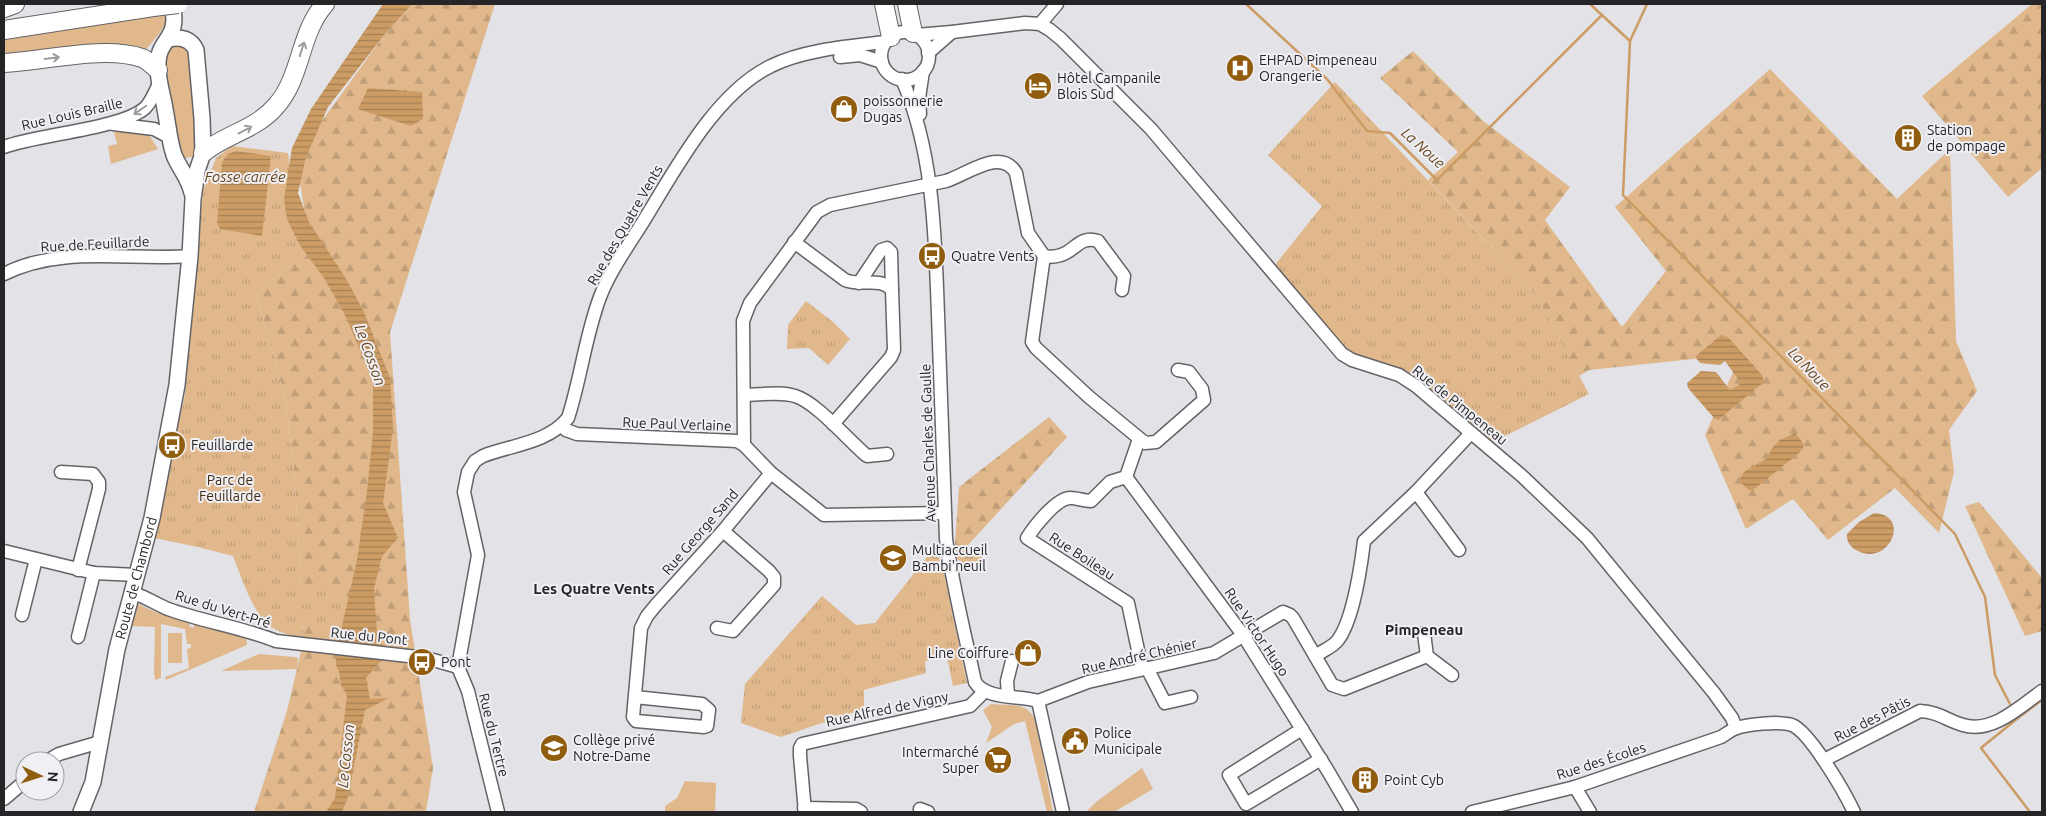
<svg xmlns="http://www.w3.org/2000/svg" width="2046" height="816" font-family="Ubuntu,sans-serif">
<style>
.grass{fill:#e0b88b}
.forest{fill:url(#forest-firs)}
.park{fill:url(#park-tufts)}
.water{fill:url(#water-rules)}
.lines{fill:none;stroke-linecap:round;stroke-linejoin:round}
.stream{stroke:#cc9c64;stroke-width:2.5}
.minor-casing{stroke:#646468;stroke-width:15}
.major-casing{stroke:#646468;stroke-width:18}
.highway-casing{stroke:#646468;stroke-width:20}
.minor{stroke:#fff;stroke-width:12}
.major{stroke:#fff;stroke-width:15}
.highway{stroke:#fff;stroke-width:18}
.highway-bridge-casing{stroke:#646468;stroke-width:20;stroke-linecap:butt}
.highway-bridge{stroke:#fff;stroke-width:18}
.oneway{stroke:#9d9d9e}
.labels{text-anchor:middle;stroke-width:4;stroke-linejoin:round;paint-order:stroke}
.poi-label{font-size:14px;fill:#252527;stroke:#efeff4;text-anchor:start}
.street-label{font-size:14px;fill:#252527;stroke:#efeff4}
.park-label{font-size:14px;fill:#402b12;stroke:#efeff4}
.water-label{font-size:15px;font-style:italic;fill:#69471d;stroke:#efeff4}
.neighbourhood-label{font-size:15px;font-weight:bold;fill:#252527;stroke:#efeff4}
</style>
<defs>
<pattern id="forest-firs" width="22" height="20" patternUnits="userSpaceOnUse" patternTransform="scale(1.25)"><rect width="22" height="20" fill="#e0b88b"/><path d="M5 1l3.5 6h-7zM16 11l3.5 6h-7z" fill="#c09e78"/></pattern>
<pattern id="park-tufts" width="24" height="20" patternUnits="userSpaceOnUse" patternTransform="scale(1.25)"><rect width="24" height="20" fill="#e0b88b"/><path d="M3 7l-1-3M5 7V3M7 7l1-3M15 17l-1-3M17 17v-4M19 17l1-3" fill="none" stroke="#c09e78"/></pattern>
<pattern id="water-rules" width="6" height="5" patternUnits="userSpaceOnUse" patternTransform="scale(1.25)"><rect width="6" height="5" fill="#cc9c64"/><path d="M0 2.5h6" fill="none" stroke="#a57f52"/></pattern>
</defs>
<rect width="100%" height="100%" fill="#e2e2e7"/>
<g class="grass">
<path d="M166,13C169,27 150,43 143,54L4,57V40Z"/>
<path d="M174,44H181L191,51L197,149L195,156L185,158L181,155L179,149L163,62L168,47Z"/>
<path d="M127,131L148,133L158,149L111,164L108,146L117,144L114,132Z"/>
<path d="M136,603L155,612L189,623L190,627L194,628V624L246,637L247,645L166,680L165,677L189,668L187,649L191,648V644H187L185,629L161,624V678L155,680L154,672L155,627L131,626Z"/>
<rect x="168" y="633" width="14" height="30"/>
<path d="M259,654L294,657L298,658L297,669L221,671Z"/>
<path d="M991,704C1011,706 1028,701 1036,722L1053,812H1047L1025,721L1014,724L986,743L992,727L983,710Z"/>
<path d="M1142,768L1153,789L1114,812H1086L1096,802Z"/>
<path d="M685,781L716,783L715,812H665V806L677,798Z"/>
</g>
<g class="forest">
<path d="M412,4H495L390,332L410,619L433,768L426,812H254L287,711L304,639L303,623L346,586H301L294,467L285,397L256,294L310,248L300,182L311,136L385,34Z"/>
<path d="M2032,4H2042V168L2008,197L1922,96Z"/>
<path d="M1413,51L1482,120L1570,187L1545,220L1622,327L1666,271L1615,207L1770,69L1897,199L1950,149L1956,341L1977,391L1949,430L1954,472L1939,533L1895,488L1828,540L1793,499L1746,529L1705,435L1741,354L1589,370L1579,376L1535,294L1428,180L1458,152L1380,78Z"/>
<path d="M1049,417L1067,437L968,545L982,557L976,572L954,557L959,487Z"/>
<path d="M1979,502L2042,578V631L2025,636L1965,506Z"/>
</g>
<g class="park">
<path d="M1335,82L1535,294L1589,394L1491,443L1403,370L1347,352L1275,265L1322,206L1268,155Z"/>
<path d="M232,146L288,153L296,212L310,248L256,294L285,397L294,467L301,585L346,586L344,625L303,623L304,639C293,636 281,633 271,627C252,613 242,578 233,556L198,547L154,538L175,426C184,408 187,390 185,370L203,191L216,158Z"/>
<path d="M806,301L833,322L850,339L828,365L809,348L787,349L788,325Z"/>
<path d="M930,553L941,559L967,683L953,686L947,657L925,661L926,673L864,690V711L851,713L781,737L741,723L745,684L822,596L856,625L875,623Z"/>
</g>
<g class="water">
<path d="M383,4H412L385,34L328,107L306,157L298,193L309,222L345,277L364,312L390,378L393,428L383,503L398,538L382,556L374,589L377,635L386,650L385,656L366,678L370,699L389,698L365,710L348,797L342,812H326L335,798L347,695L341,685L339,671L336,665V652L357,560L367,491L373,432V381L346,317L324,278L299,244L287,219L284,199L292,148L311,109Z"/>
<path d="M368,88L422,92L423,119L411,126L358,109Z"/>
<path d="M236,151L271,156L262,236L220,229L217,223L222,162L228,154Z"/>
<path d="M1721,335L1728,337L1762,375L1764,382L1718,420L1714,418L1688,388L1687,383L1701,371L1716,372L1730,390L1739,385L1740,382L1725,361L1720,365L1700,363L1696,358V356Z"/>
<path d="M1795,433L1803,443V448L1799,453L1753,490H1749L1740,482V478L1745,471L1766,459L1773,447L1780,440Z"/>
<path d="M1874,513C1913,515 1888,569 1856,550C1850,547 1846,540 1847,534L1859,522Z"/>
</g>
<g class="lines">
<g class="stream">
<path d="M1246,4L1327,79L1367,131L1390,133L1437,180L1602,15"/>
<path d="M1590,4L1630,41L1623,195L1955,534L1985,597L1995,675L2012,708"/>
<path d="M1630,41L1647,4"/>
<path d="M2016,715L2018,718L2042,700"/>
<path d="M2018,718L1981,748L2030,812"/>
</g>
<defs>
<g id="minor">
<path d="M1040,24L1057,4"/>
<circle cx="905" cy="56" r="24"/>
<path d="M916,35L952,32L1025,23L1040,24L1050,30L1061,39L1151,129L1342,354L1352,360L1399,375L1416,386L1522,476L1587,538L1714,693L1732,718L1736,728"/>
<path d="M928,53L952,32"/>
<path d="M840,57L860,55L882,62"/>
<path d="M902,79C934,153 935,236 938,315C941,389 943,464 946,539C953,587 965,634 975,682C986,700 1019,695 1038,701"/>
<path d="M920,114L919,98L923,71"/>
<path d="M113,124L154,129L171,138"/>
<path d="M4,147C39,134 121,129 145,108C152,101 156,90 160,81"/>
<path d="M794,242L845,280C861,287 880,276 892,290L894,350L891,357L833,424"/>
<path d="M1044,256C1049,257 1055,257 1061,255C1075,251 1080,235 1098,241L1124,276L1122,290"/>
<path d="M4,274C61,245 128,261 190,256"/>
<path d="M859,283L881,250L887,248L891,252L892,290"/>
<path d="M744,395C760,395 780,391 795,396C816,402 849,441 867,456L887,454"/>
<path d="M562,426L566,430L577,434L737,441L744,445L771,473L824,515L945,513"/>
<path d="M1139,439L1126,477L1110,482L1091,501C1084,501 1077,498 1071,498C1057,497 1034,527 1027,538L1128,603L1142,669"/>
<path d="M744,445L743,321L750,303L817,212L830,205L946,181C968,174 1001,147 1016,173L1028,233L1044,256L1032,342L1036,348L1089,397L1145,443L1156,442L1204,400L1202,389L1189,372L1178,370"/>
<path d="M61,472L93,474L99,482V489L78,570"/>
<path d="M1126,477L1243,635L1328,771L1352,812"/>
<path d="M1416,492L1459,550"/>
<path d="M4,551L94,573L137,575"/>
<path d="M133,593C146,597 156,604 168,609C204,622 241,627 276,641L426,658L458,667"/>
<path d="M22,615L36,559"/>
<path d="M717,628L733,631L774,585V577L769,571L723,531"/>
<path d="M1424,633L1427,656L1452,675"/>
<path d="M78,637L94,573"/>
<path d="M1315,656C1322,651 1333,647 1338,640C1353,620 1361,566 1364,541L1416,492L1471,433"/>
<path d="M458,667L478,555L464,492L468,472L475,461L483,456C511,445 548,443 568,418C581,378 585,337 600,297C610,271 628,246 643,222C675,170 715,93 771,66C802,50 850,46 885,42"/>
<path d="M458,667L468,691L498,812"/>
<path d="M1147,668L1165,703L1191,697"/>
<path d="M1008,695L1007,681L1012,661"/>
<path d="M635,697L702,704L709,710L707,726L704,727L636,721L633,717L641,628L647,616L656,605L723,531L771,473"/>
<path d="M1038,701L1088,682L1214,653L1283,612L1290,615L1293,618L1332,685L1344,689L1427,656"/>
<path d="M1038,701L1063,812"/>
<path d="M1302,729L1229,775L1246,804L1321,759"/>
<path d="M1824,760L1920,711C1939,712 1946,720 1963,725C1992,734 2021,706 2042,691"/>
<path d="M47,761L59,754L100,742"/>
<path d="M1575,787L1590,812"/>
<path d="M4,799L25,781"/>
<path d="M804,808L856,809L861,812"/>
<path d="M920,809L928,812"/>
<path d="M805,812L800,756V748L802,744L970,706L985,691"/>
<path d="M1472,812L1575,787L1721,737C1726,734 1730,731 1734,729C1746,724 1780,721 1792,725C1810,732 1845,793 1854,812"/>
</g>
<g id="major">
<path d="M172,4C181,42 156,37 158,68C158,81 163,96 165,109C168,124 169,140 174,155C179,168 189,178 192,193"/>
<path id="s1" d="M81,812L93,782L117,649L152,518L177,385L190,256L193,199L197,171L203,153L202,118L196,50C191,39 181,36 169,39"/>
</g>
<g id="highway">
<path d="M884,4L891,37"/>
<path d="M907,4L913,33"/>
<path d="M4,8L15,4"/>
<path d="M4,30L153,7"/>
<path d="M4,63C44,61 105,45 142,58C148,60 153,66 158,70"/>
<path d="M203,153C225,134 256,130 276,106C302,77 299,33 325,4"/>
</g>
</defs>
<use href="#minor" class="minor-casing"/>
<use href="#major" class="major-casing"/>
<use href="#highway" class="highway-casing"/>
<use href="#minor" class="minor"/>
<use href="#major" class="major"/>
<use href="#highway" class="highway"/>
<defs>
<path id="highway-bridge" d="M153,7L178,4"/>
</defs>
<use href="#highway-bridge" class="highway-bridge-casing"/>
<use href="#highway-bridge" class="highway-bridge"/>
</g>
<defs><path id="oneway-shaft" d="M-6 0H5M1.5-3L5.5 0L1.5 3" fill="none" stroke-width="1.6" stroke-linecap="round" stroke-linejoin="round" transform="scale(1.25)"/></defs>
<g class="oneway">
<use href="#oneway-shaft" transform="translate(302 49) rotate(-72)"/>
<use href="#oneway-shaft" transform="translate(52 58) rotate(-7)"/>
<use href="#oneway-shaft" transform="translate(140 110) rotate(145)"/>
<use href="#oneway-shaft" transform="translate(245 130) rotate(-28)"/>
</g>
<defs>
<symbol id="hospital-disc" viewBox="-11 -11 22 22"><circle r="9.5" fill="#905d0e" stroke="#efeff4"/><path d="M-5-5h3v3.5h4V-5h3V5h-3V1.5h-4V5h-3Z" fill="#fff"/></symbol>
<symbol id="hotel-disc" viewBox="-11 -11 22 22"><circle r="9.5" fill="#905d0e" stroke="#efeff4"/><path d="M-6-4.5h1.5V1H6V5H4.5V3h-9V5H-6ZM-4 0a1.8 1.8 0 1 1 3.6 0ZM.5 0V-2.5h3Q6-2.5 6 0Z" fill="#fff"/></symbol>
<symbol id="shop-disc" viewBox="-11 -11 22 22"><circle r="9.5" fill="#905d0e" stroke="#efeff4"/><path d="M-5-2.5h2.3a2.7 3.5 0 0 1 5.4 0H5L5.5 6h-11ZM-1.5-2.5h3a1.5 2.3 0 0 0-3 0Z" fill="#fff"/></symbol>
<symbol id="building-disc" viewBox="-11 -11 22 22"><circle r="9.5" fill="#905d0e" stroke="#efeff4"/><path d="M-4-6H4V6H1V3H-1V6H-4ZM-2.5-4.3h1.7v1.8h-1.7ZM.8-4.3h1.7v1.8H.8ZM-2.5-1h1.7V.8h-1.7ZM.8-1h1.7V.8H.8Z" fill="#fff"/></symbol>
<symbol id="bus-disc" viewBox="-11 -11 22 22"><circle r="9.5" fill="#905d0e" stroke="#efeff4"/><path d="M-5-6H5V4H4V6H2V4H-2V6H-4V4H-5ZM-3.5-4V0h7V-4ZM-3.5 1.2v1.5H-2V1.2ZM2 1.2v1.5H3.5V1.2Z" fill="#fff"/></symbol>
<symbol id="school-disc" viewBox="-11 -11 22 22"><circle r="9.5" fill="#905d0e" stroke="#efeff4"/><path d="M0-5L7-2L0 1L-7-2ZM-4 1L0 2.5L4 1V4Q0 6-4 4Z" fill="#fff"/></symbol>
<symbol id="civic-disc" viewBox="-11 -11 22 22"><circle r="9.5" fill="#905d0e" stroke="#efeff4"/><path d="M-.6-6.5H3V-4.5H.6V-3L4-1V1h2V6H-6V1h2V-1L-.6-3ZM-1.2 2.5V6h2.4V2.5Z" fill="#fff"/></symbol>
<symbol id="supermarket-disc" viewBox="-11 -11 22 22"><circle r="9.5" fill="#905d0e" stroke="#efeff4"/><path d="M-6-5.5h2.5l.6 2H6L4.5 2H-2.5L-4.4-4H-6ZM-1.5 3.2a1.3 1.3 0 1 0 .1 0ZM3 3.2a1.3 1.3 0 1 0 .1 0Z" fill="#fff"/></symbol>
</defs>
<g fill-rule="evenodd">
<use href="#hospital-disc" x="1224" y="52" width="32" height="32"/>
<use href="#hotel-disc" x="1022" y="70" width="32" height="32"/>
<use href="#shop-disc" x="828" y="93" width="32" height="32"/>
<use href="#building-disc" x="1892" y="122" width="32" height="32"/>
<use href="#bus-disc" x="916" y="240" width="32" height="32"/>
<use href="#bus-disc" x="156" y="429" width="32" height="32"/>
<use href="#school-disc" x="877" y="542" width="32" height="32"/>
<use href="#shop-disc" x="1012" y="637" width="32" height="32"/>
<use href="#bus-disc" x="406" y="646" width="32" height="32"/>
<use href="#civic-disc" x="1059" y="725" width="32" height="32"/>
<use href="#school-disc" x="538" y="732" width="32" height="32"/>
<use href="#supermarket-disc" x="982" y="744" width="32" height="32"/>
<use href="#building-disc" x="1349" y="764" width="32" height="32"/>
</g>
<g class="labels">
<g class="poi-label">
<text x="1259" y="65">EHPAD Pimpeneau<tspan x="1259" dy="16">Orangerie</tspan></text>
<text x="1057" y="83">Hôtel Campanile<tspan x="1057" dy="16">Blois Sud</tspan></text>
<text x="863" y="106">poissonnerie<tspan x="863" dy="16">Dugas</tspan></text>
<text x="1927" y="135">Station<tspan x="1927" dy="16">de pompage</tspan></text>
<text x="951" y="261">Quatre Vents</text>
<text x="191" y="450">Feuillarde</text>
<text x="912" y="555">Multiaccueil<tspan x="912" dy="16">Bambi'neuil</tspan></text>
<text x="1009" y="658" text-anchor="end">Line Coiffure</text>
<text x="441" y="667">Pont</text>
<text x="1094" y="738">Police<tspan x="1094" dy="16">Municipale</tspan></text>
<text x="573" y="745">Collège privé<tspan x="573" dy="16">Notre-Dame</tspan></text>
<text x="979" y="757" text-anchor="end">Intermarché<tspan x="979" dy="16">Super</tspan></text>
<text x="1384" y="785">Point Cyb</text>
</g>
<g class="street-label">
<text transform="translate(72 114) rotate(-13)" y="5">Rue Louis Braille</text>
<text transform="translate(625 225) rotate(-60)" y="5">Rue des Quatre Vents</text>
<text transform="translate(95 244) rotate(-3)" y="5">Rue de Feuillarde</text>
<text transform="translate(1460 405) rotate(39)" y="5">Rue de Pimpeneau</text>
<text transform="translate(677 424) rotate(2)" y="5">Rue Paul Verlaine</text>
<text transform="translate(928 443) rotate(-92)" y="5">Avenue Charles de Gaulle</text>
<text transform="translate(700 532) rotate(-49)" y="5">Rue George Sand</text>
<text transform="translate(1082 556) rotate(33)" y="5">Rue Boileau</text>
<text dy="5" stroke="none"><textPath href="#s1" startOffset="241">Route de Chambord</textPath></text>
<text transform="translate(223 609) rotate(17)" y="5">Rue du Vert-Pré</text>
<text transform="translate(1257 632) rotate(56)" y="5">Rue Victor Hugo</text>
<text transform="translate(369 636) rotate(6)" y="5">Rue du Pont</text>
<text transform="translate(1139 656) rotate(-13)" y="5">Rue André Chénier</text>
<text transform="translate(887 709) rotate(-12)" y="5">Rue Alfred de Vigny</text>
<text transform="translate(1872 719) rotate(-27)" y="5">Rue des Pâtis</text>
<text transform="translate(494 735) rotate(76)" y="5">Rue du Tertre</text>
<text transform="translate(1601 761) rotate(-18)" y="5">Rue des Écoles</text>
</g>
<g class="park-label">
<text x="230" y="485">Parc de<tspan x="230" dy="16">Feuillarde</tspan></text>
</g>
<g class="water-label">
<text transform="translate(1423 148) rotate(42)" y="5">La Noue</text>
<text x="245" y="182">Fosse carrée</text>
<text transform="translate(370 355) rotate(70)" y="5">Le Cosson</text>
<text transform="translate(1809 369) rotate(46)" y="5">La Noue</text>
<text transform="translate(346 756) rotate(-84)" y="5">Le Cosson</text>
</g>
<g class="neighbourhood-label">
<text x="594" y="594">Les Quatre Vents</text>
<text x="1424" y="635">Pimpeneau</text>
</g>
</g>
<rect width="2046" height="816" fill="none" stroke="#252527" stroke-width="10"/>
<g transform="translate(40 776) rotate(94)"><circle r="24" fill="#efeff4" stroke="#9e9ea2"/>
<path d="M0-4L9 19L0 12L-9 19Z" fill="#905d0e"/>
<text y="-8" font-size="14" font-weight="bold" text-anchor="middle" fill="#252527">N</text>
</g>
</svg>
